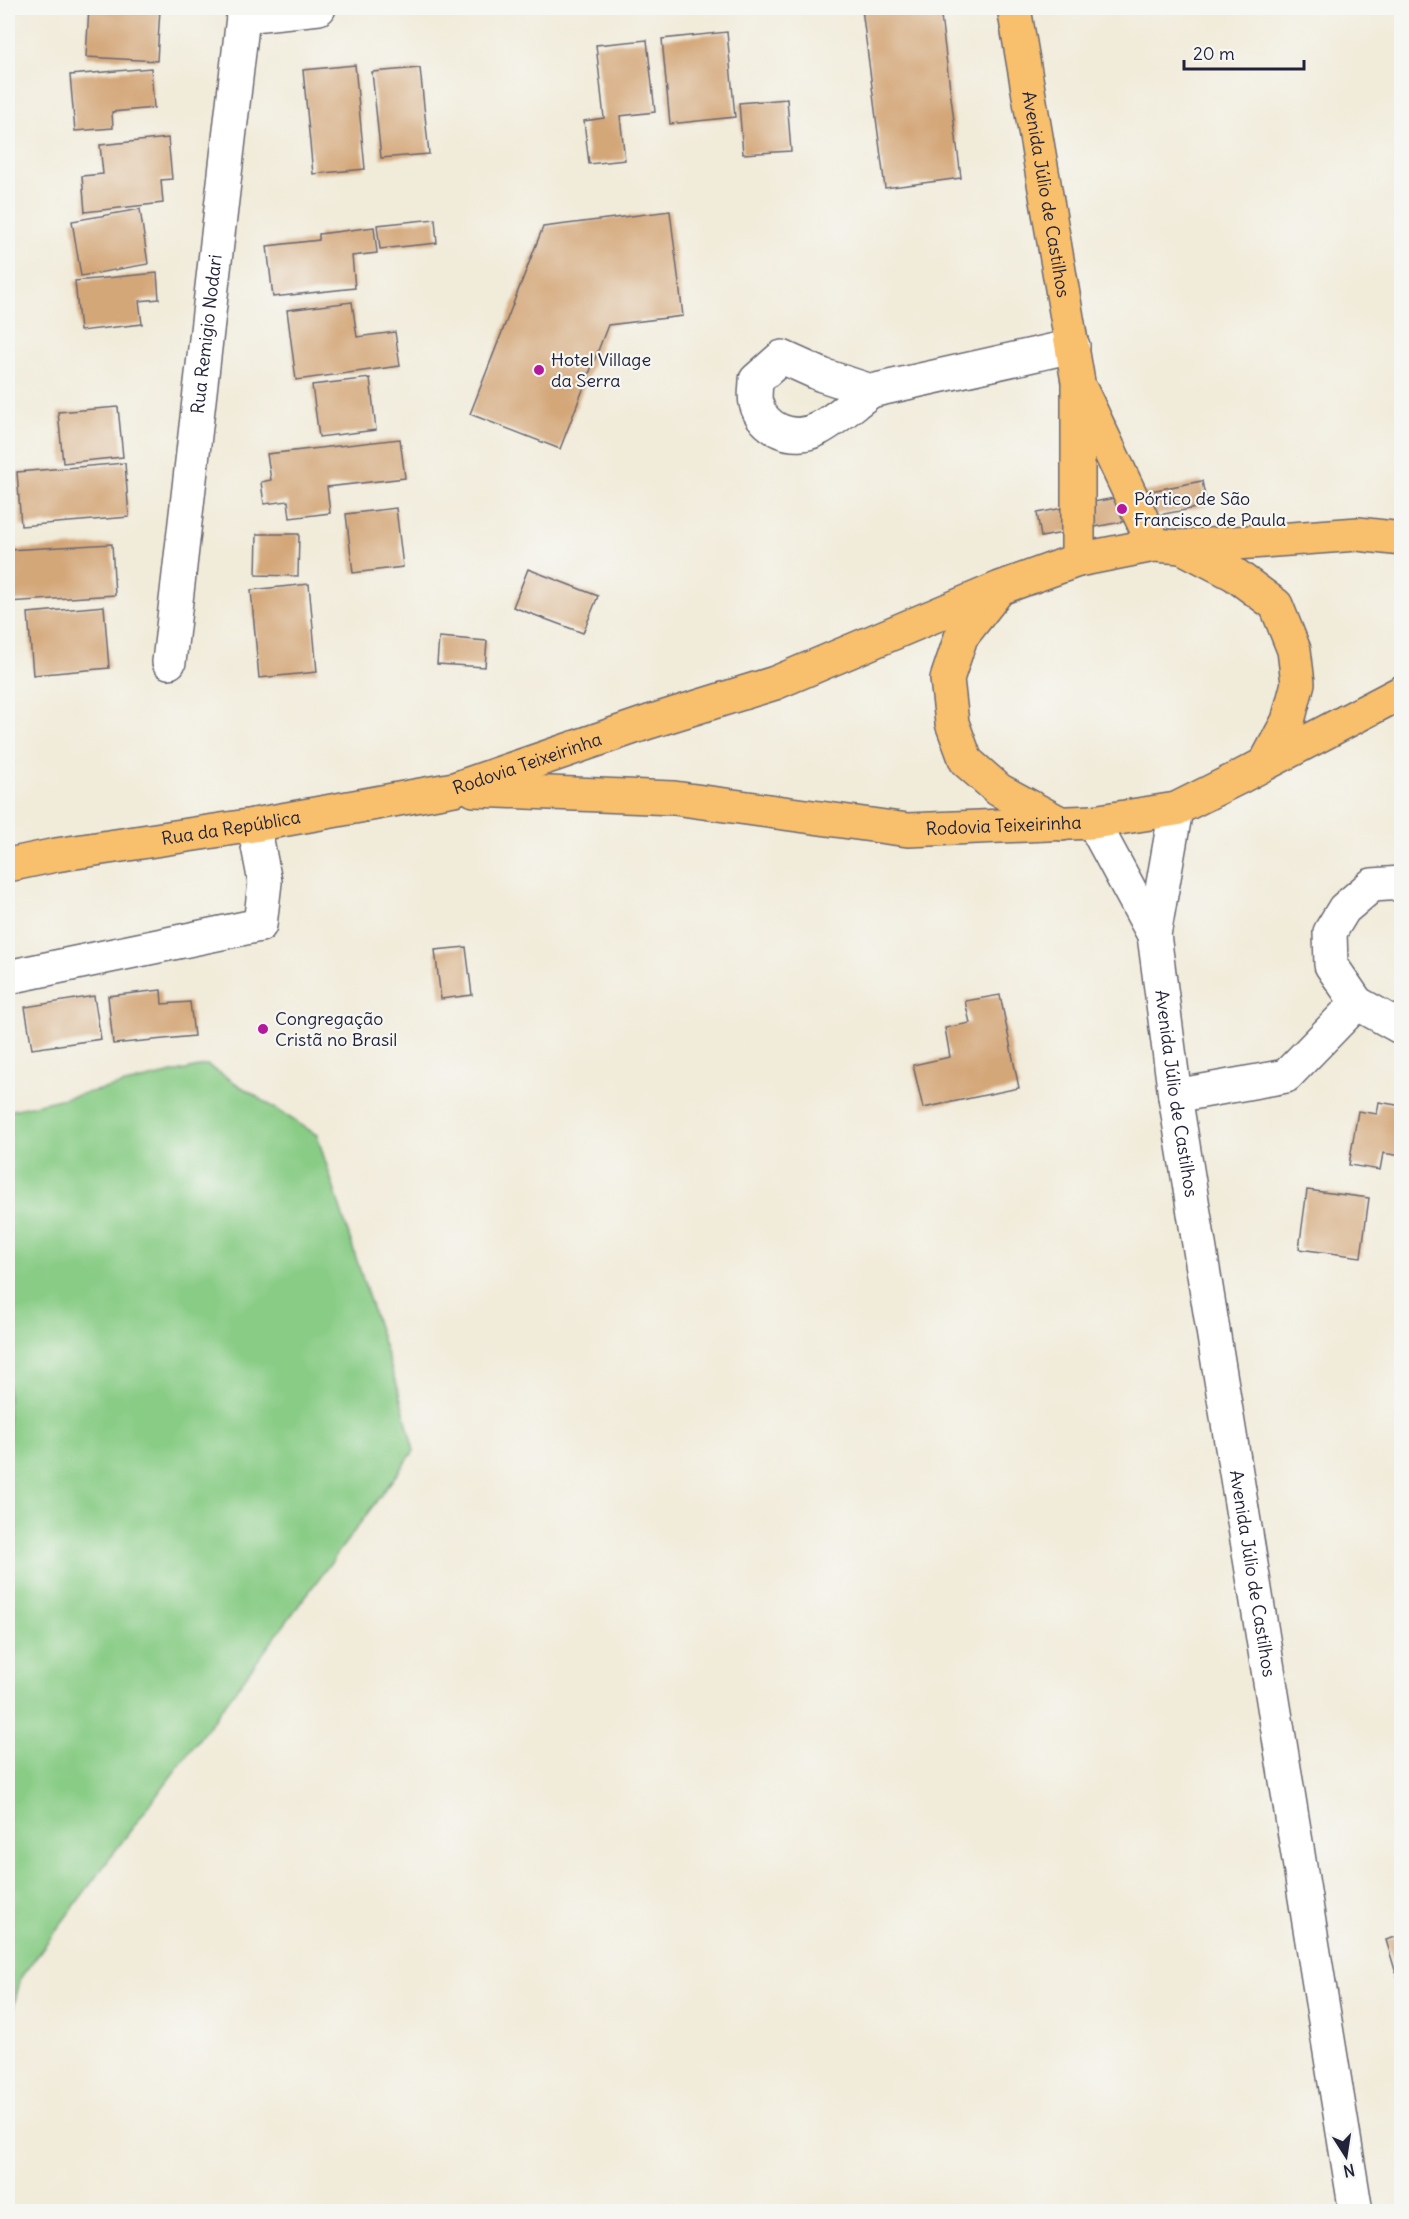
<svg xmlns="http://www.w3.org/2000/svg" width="1409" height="2219" font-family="Delius,sans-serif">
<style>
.green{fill:#88cc85;stroke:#557760;stroke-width:1.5}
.building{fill:#d4a779}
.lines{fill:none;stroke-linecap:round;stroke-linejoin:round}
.minor-casing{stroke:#6a6872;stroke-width:36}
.major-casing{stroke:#6a6872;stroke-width:36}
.minor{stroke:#fff;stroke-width:33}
.major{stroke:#f8bf6c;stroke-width:33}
.poi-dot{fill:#b5179e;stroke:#f6f6f2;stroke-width:2}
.labels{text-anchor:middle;stroke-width:4.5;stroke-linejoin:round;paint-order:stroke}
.street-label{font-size:18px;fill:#22223b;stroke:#f6f6f2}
.poi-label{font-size:18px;fill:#22223b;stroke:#f6f6f2;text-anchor:start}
</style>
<rect width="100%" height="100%" fill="#f6f6f2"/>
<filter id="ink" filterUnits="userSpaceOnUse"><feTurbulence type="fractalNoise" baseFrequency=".0167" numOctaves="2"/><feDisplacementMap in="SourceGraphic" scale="12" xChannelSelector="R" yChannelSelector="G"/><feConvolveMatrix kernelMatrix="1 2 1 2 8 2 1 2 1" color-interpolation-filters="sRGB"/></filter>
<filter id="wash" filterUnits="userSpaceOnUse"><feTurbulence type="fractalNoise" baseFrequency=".008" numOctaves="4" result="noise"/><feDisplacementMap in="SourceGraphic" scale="24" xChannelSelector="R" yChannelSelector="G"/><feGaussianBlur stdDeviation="1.35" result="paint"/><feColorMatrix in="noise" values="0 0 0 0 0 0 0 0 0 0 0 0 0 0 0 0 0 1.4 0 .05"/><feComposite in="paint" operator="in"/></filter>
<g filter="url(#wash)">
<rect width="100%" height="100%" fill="#f1ebd9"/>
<path class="green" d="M207,1065L317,1135L400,1396L414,1451L21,1977L8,2029V1111Z"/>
<g id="blocks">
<g class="building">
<path d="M89,8H160L157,61L86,57Z"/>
<path d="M875,8H940L961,178L885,188L862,9Z"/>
<path d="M727,32L735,117L670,124L662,39Z"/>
<path d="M647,40L655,112L620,116L625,160L589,164L584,121L604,118L596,45Z"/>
<path d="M355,65L365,169L313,174L303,70Z"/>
<path d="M151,68L154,108L112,112L113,128L75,131L70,75Z"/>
<path d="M420,68L429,154L381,158L372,72Z"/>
<path d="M787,99L791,151L743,154L739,103Z"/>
<path d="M168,138L172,179L161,180L163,203L85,212L82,176L103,174L100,145Z"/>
<path d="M140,209L148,264L81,276L72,221Z"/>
<path d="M670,211L683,316L608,325L560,449L470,414L543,227Z"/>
<path d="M435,219L437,243L380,249L377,225Z"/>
<path d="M374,227L377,253L352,256L355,288L273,297L267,246L319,240V234Z"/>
<path d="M157,273L159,299L139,301L142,324L80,331L75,281Z"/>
<path d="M352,302L357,337L395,332L400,366L296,380L287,310Z"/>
<path d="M370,378L376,430L319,437L312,385Z"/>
<path d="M118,407L123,457L63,463L58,412Z"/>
<path d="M400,439L405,478L327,487L330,513L290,518L288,501L264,504L261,482L271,480L267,454Z"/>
<path d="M125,463L129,517L21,526L17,472Z"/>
<path d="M1202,481L1207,506L1041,537L1037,513Z"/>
<path d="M396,508L403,567L353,573L346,514Z"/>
<path d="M257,534H299L298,576L256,575Z"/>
<path d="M112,544L115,595L8,602V550Z"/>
<path d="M528,569L598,596L583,633L513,607Z"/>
<path d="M309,584L317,672L259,678L251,590Z"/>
<path d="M104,606L109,668L33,675L28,613Z"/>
<path d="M439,637L487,641L485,667L437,664Z"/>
<path d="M466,947L472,995L441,999L435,950Z"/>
<path d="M161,990L162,1004L190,1002L194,1036L113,1044L108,996Z"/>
<path d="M1000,995L1019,1088L923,1108L913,1065L950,1057L945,1028L970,1023L965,1001Z"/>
<path d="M94,996L101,1039L32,1049L25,1007Z"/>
<path d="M1379,1102L1402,1106V1156L1383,1153L1380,1170L1349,1165L1358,1111L1377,1114Z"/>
<path d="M1307,1190L1369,1198L1361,1257L1299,1249Z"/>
<path d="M1402,1742V1763L1393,1747Z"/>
<path d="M1402,1935V1989L1401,1990L1386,1940Z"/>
</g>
</g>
</g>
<g filter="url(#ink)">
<use href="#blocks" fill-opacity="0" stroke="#6a6872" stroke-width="1.5"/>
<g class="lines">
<defs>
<g id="minor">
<path d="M243,16L319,8"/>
<path d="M871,391C854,403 837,419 818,429C794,442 763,430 756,403C754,396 756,387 756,380L782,357L822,375L871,391L1073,346"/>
<path id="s1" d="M169,662L244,8"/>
<path id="s2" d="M1176,809L1154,935L1175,1096L1356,2212"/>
<path d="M1093,822L1154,935"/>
<path d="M8,977L260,925L265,882L254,825"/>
<path d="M1357,1003L1402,1028"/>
<path d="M1175,1096L1286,1076L1357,1003L1331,965L1330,932L1344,909L1372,885L1402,883"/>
</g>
<g id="major">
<path id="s3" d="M1014,8L1078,382V560"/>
<path d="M1082,392L1154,545"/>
<path d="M1182,547L1234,574L1276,605L1294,650L1298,683L1288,721L1266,762"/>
<path d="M999,589L961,637L947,679L952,723L966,761L999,790L1062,824"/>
<path id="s4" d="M474,790L674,798L908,830L1093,822L1176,809L1240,777L1402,692"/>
<path id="s5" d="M8,865L56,855L254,825L454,789L649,722L775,683L1000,588L1078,560L1154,545L1182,547L1358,534L1402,539"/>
</g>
</defs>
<use href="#minor" class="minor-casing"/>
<use href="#major" class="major-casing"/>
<use href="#minor" class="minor"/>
<use href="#major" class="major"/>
</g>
</g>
<g class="poi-dot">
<circle cx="539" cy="370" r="6"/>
<circle cx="1122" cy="509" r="6"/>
<circle cx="263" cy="1029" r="6"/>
</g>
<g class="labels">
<g class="street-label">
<text dy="6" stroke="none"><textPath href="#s3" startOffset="189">Avenida Júlio de Castilhos</textPath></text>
<text dy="6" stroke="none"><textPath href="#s1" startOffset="330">Rua Remigio Nodari</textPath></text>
<text dy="6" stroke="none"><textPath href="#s5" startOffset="530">Rodovia Teixeirinha</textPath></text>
<text dy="6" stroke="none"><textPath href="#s4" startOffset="532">Rodovia Teixeirinha</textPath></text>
<text dy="6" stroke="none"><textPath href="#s5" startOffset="226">Rua da República</textPath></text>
<text dy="6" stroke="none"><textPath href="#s2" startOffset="288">Avenida Júlio de Castilhos</textPath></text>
<text dy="6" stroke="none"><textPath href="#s2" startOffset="774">Avenida Júlio de Castilhos</textPath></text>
</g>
<g class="poi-label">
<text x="551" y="366">Hotel Village<tspan x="551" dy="21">da Serra</tspan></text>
<text x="1134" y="505">Pórtico de São<tspan x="1134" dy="21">Francisco de Paula</tspan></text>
<text x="275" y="1025">Congregação<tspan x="275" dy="21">Cristã no Brasil</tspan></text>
</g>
</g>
<rect width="1409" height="2219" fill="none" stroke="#f6f6f2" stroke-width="30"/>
<g transform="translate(1346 2156) rotate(168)" stroke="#f6f6f2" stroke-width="4.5" paint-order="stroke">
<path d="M0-4.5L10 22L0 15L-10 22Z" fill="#22223b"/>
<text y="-9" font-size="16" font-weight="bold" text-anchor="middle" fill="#22223b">N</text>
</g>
<path d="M1184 60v9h120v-9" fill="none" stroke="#22223b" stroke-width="3"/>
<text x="1193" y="60" font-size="18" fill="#22223b" stroke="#f6f6f2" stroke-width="4.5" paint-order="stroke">20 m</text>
</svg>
